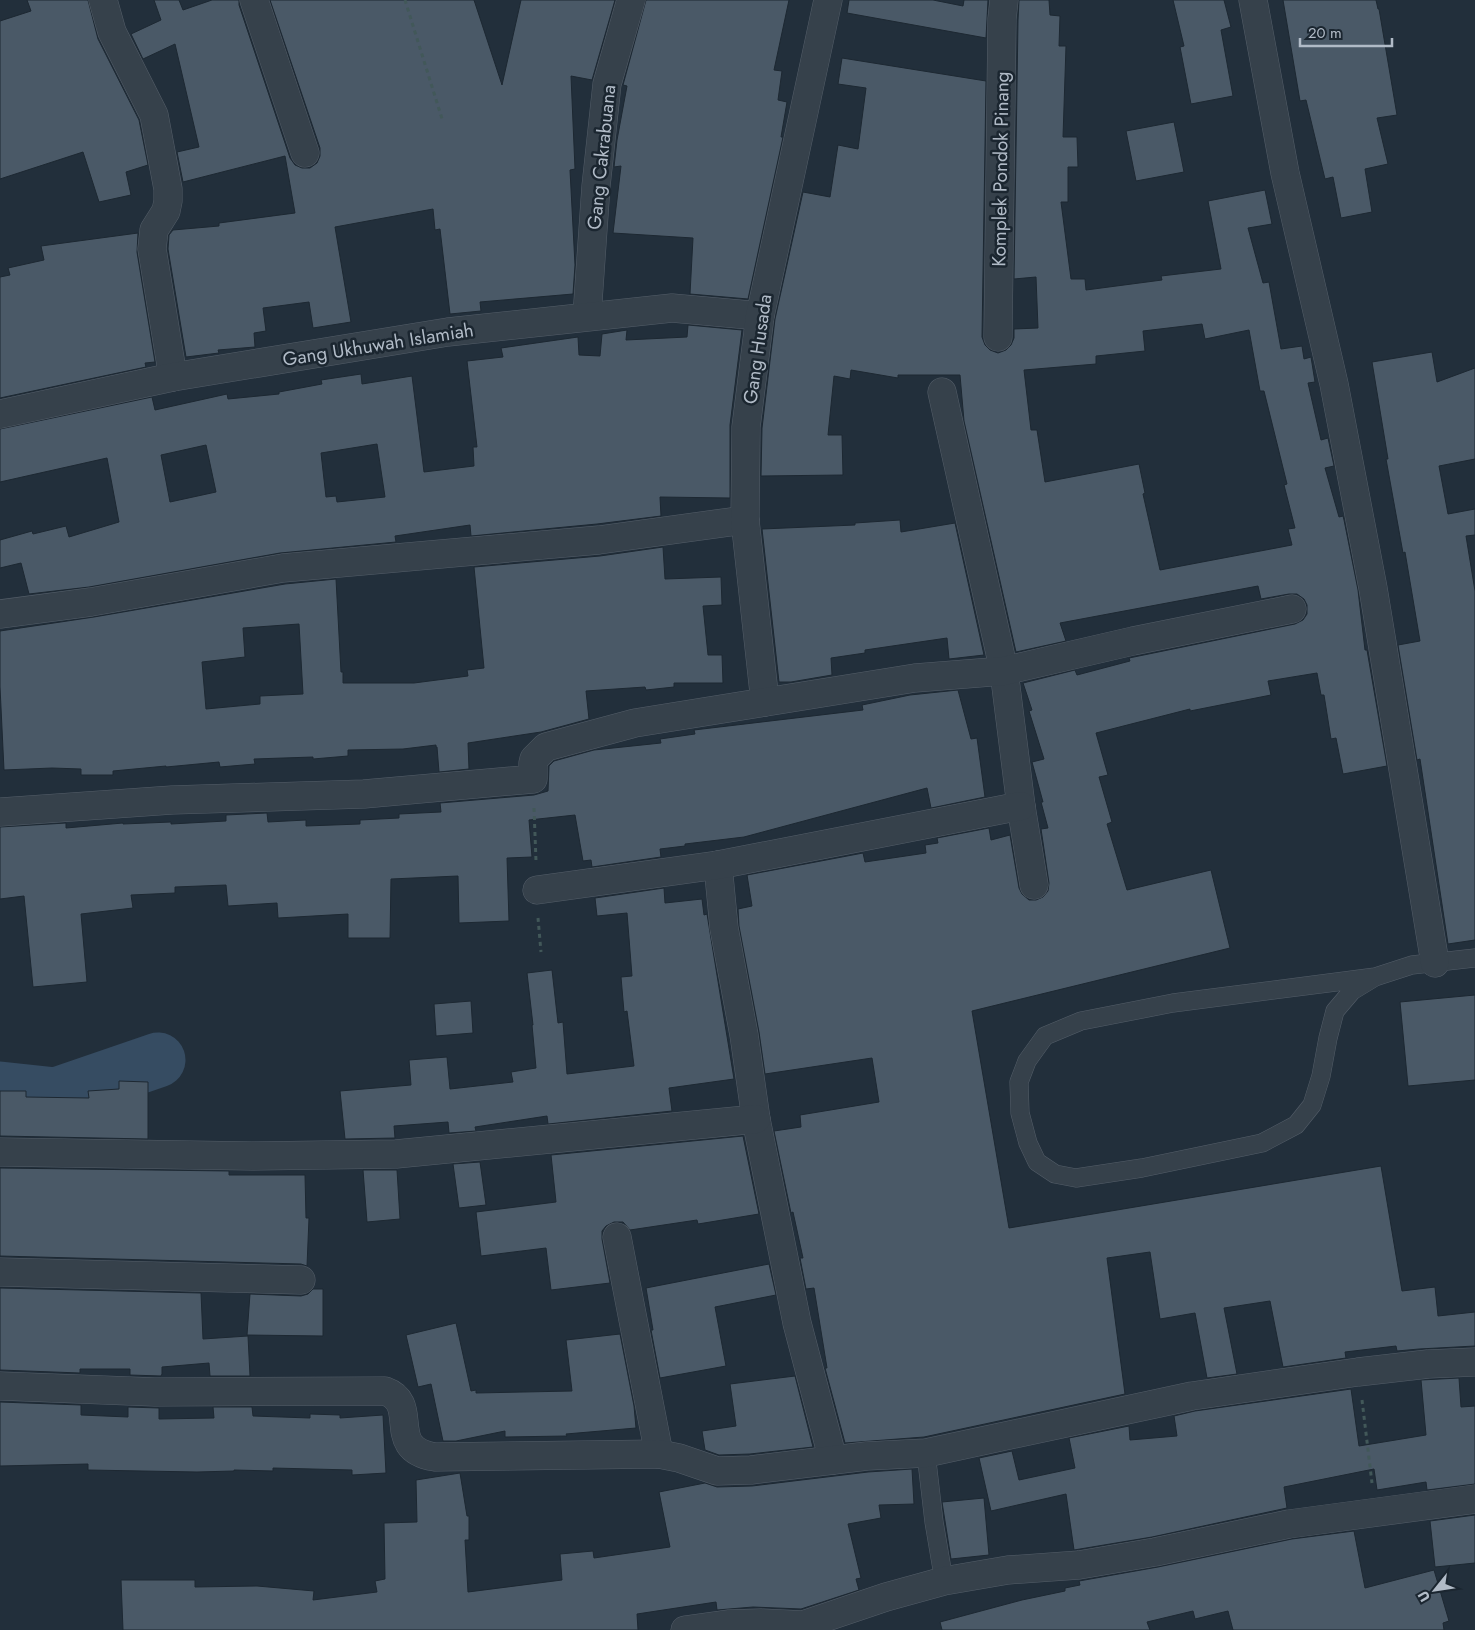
<svg xmlns="http://www.w3.org/2000/svg" width="1475" height="1630" font-family="Jost,sans-serif">
<style>
.lines{fill:none;stroke-linecap:round;stroke-linejoin:round}
.river{stroke:#364c62;stroke-width:55}
.building{fill:#4a5967;stroke:#1d2832;fill-rule:evenodd}
.service-casing{stroke:#545e69;stroke-width:19}
.minor-casing{stroke:#545e69;stroke-width:29}
.path{stroke:#425859;stroke-width:3;stroke-dasharray:4 4;stroke-linecap:butt}
.service{stroke:#36414b;stroke-width:18}
.minor{stroke:#36414b;stroke-width:28}
.labels{text-anchor:middle;stroke-width:5;stroke-linejoin:round;paint-order:stroke}
.street-label{font-size:19px;fill:#b1bbc7;stroke:#1b2630}
</style>
<rect width="100%" height="100%" fill="#222f3b"/>
<g class="lines">
<path class="river" d="M0,1089L56,1095L158,1060"/>
</g>
<g class="building">
<path d="M27,0H88L98,39L139,120L148,165L126,172L131,195L99,202L83,152L0,179V21L31,11Z"/>
<path d="M154,0H179L183,10L212,0H239V5L290,158L295,165L302,168H310L317,163L320,156V148L270,0H474L502,85L521,0H615L592,80L571,76L575,169L570,170L575,265L573,294L480,302L481,311L450,314L440,229L435,230L433,209L335,227L351,322L313,328L309,302L263,308L266,331L254,333L255,347L218,350L219,353L186,357L168,249L169,235L173,230L219,226V223L295,213L285,156L183,182L177,152L199,147L175,44L143,59L131,34L161,20Z"/>
<path d="M646,0H789L774,70L782,71L778,100L787,102L781,137H783L748,299L690,294L693,238L613,233L621,166L614,167L617,140L627,86L623,85Z"/>
<path d="M849,0H933L963,6L964,0H988L986,38L847,13Z"/>
<path d="M1019,0H1049L1050,15L1060,16L1059,46H1066L1063,137H1077L1078,167H1068V202H1061L1071,279H1085L1086,290L1162,280L1161,276L1221,269L1208,201L1265,190L1272,224L1248,228L1263,283L1269,282L1281,349L1302,346L1304,359L1311,357L1315,382L1308,383L1321,440L1328,438L1334,466L1325,468L1339,517L1343,516L1344,520L1358,590L1365,650H1367L1387,766L1343,774L1336,738L1331,739L1324,695H1321L1317,673L1268,681L1271,695L1190,711V709L1096,733L1108,775L1099,777L1112,822L1107,824L1127,890L1211,870L1230,948L972,1011L1009,1228L1381,1166L1402,1291L1435,1287L1438,1316L1475,1312V1346L1419,1349L1397,1351L1396,1346L1345,1352L1346,1358L1283,1367L1270,1301L1224,1308L1237,1374L1207,1378L1195,1313L1160,1319L1150,1252L1107,1258L1125,1394L924,1437L845,1443L825,1368H827L814,1288L806,1289L800,1258H803L793,1212L791,1213L774,1131L801,1127L800,1115L879,1102L872,1058L765,1074L759,1032L739,926L738,909L752,906L747,875L863,853L865,862L926,853L925,845L938,843L937,838L989,828L991,840L1010,835L1019,888L1022,894L1029,900H1036L1043,897L1048,891L1049,883L1041,829L1048,828L1041,802H1043L1032,762L1044,759L1029,711L1032,710L1023,683L1075,670L1077,675L1130,661L1129,658L1295,624L1303,620L1307,614V605L1304,599L1297,594H1289L1261,599L1258,586L1060,623L1066,641L1016,652L964,421L960,375H898V378L851,370L850,379L834,376L828,435H842L843,475L761,476L762,428L775,319L803,192L830,197L838,145L858,149L866,88L838,84L842,58L986,81L982,337L985,345L990,350L998,353L1006,350L1011,345L1014,338V329L1038,328L1036,277L1014,279L1018,20ZM1202,324L1205,339L1249,330L1260,391H1264L1287,484L1284,485L1295,528L1288,529L1292,545L1160,570L1143,494L1145,493L1139,464L1045,482L1037,430H1031L1024,370L1096,364V356L1145,351L1143,331Z"/>
<path d="M1173,0H1224L1231,27L1221,30L1233,96L1191,104L1180,47L1184,46Z"/>
<path d="M1283,0H1376L1378,9H1379L1397,115L1377,118L1388,164L1365,169L1372,212L1341,218L1333,177L1325,179L1306,100L1300,101Z"/>
<path d="M1174,122L1184,172L1136,181L1126,131Z"/>
<path d="M138,233L137,252L155,362L145,363L146,367L0,398V277L10,275L8,268L44,260L41,246Z"/>
<path d="M688,325L742,330L730,425V498L660,497L661,516L597,524L471,536L470,525L395,536L396,542L280,553L89,587L29,594L21,563L0,568V540L32,531L33,534L66,526L69,537L119,522L107,458L0,482V429L152,397L155,410L227,394L228,399L279,394V392L322,384L321,380L361,374L362,384L412,376L424,472L474,466L473,447H477L467,361L503,357L501,348L578,337L579,355L600,356L602,334L627,330L626,340L687,337ZM377,444L385,497L337,502L336,496L326,497L321,453ZM206,445L216,492L170,502L161,455Z"/>
<path d="M1432,352L1437,382L1475,368V459L1439,466L1448,514L1475,509V535L1466,536L1475,591V940L1448,944L1420,759L1417,760L1398,645L1420,641L1405,552L1403,553L1386,459H1388L1372,362Z"/>
<path d="M900,520L901,532L955,523L984,655L949,659L947,638L865,650V653L831,658L832,675L791,682H779L762,529L855,525V523Z"/>
<path d="M663,547L665,579L721,577L722,605L703,606L708,655H722L723,683H674V687L646,690L645,687L586,691L589,719L541,732L468,743L469,769L439,772L437,747H436V745L403,749L348,750V756L313,759V757L254,759L255,764L220,767L219,762L166,767V766L113,771V775H81V769L52,768L4,770L0,687V631L94,617L285,584L336,579L341,672H343V683H414L468,676L467,670L484,668L474,567L600,556ZM299,624L303,694L260,696V704L206,709L202,662L245,657L243,628Z"/>
<path d="M958,690L971,739L977,738L985,797L931,808L927,788L744,837L685,844V846L660,849L661,857L592,867L591,860L583,861L575,815L529,820L532,857L507,858L509,921L459,923L458,876L391,879L390,938H348V914L278,918L277,903L228,906L226,885L175,887V893L131,895L133,908L81,914L87,982L33,987L24,896L0,899V827L66,823V828L123,823V824L171,822V824L226,821V815L267,813L268,822L306,820V826L360,824V820L399,818V814L441,812L440,803L534,795L548,791L549,766L554,761L594,750L661,743L660,739L695,734L694,730L863,710L862,705L910,695Z"/>
<path d="M664,888L665,903L702,899L704,915L707,914L734,1079L669,1088L672,1111L548,1124L547,1116L475,1127L476,1131L449,1133L448,1122L394,1126L395,1138L345,1139L340,1091L411,1085L409,1060L447,1057L450,1089L513,1082L511,1072L536,1068L532,1025H533L527,973L552,970L558,1023L563,1022L567,1074L634,1066L627,1011L624,1012L621,977L632,976L627,913L597,916L595,898Z"/>
<path d="M1475,995V1080L1408,1086L1400,1002Z"/>
<path d="M471,1001L473,1033L436,1036L434,1004Z"/>
<path d="M119,1081L148,1082V1139L0,1136V1091H26V1097L89,1098L88,1091L119,1089Z"/>
<path d="M743,1136L759,1214L698,1224L697,1220L630,1230L623,1222H614L606,1226L602,1231V1239L610,1283L551,1290L546,1248L481,1256L476,1212L556,1202L551,1155Z"/>
<path d="M480,1162L486,1205L459,1208L453,1164Z"/>
<path d="M0,1168L229,1171V1175H305L306,1218H309L307,1266L301,1264L0,1256Z"/>
<path d="M363,1170H397L400,1219L367,1222Z"/>
<path d="M769,1264L776,1295L715,1307L726,1366L660,1378L651,1330H653L646,1288Z"/>
<path d="M0,1288L201,1293L203,1339L248,1336L250,1376H210L209,1363L162,1367V1374L161,1376L130,1375V1369H80V1373L0,1370Z"/>
<path d="M313,1289H323V1336L247,1335L250,1294L301,1296L308,1294Z"/>
<path d="M456,1323L471,1391L476,1390V1393L572,1391L566,1340L620,1334L634,1406L636,1428L566,1434L567,1436L505,1437V1431L456,1441H443L431,1384L418,1387L406,1335Z"/>
<path d="M795,1376L813,1447L750,1454L719,1455L705,1450L702,1431L736,1426L730,1384Z"/>
<path d="M1459,1378L1461,1407L1475,1406V1484L1427,1490L1426,1482L1377,1490L1374,1469L1284,1487L1287,1508L1152,1537L1074,1550L1066,1494L991,1511L979,1458L1012,1451L1019,1480L1075,1468L1069,1438L1129,1426L1130,1440L1177,1436L1174,1416L1195,1411L1351,1389L1359,1446L1426,1435L1421,1380Z"/>
<path d="M0,1402L81,1405V1415L128,1417V1407L159,1408V1419L214,1418L213,1407H252L253,1416L310,1418V1414L340,1415V1418L383,1415L386,1473L352,1475V1470L273,1468V1471L234,1470V1471L197,1472L88,1470V1464L0,1466Z"/>
<path d="M912,1469L914,1504L879,1505L881,1518L848,1524L861,1578L856,1579L859,1590L801,1609L753,1607L717,1610L716,1602L637,1614L638,1630H123L121,1580H195V1587L257,1586L314,1591L313,1600L377,1592L375,1581L385,1579L384,1523L417,1522L416,1480L460,1473L467,1516H469V1540H465L468,1592L562,1580L560,1554L593,1551L594,1558L670,1547L659,1492L705,1483L717,1487L752,1486L868,1472Z"/>
<path d="M984,1498L989,1555L951,1559L942,1502Z"/>
<path d="M1475,1515V1563L1435,1567L1430,1521Z"/>
<path d="M1354,1531L1365,1588L1434,1570L1449,1621L1443,1623L1444,1630H1233L1228,1611L1195,1619L1193,1611L1147,1622L1150,1630H942L940,1622L1022,1600L1065,1591V1588L1080,1585L1079,1581L1158,1567L1292,1539Z"/>
</g>
<g class="lines">
<defs>
<g id="service">
<path d="M1375,977L1173,1003L1081,1021L1045,1036L1027,1061L1019,1082L1020,1113L1028,1143L1037,1162L1055,1174L1076,1178L1142,1168L1262,1143L1296,1125L1312,1105L1321,1076L1328,1038L1335,1011L1352,991L1375,977L1412,965L1475,958"/>
<path d="M926,1453L934,1522L944,1581"/>
</g>
<g id="minor">
<path d="M103,0L112,32L154,115L168,189V201L166,211L154,230L152,249L173,377"/>
<path d="M254,0L305,153"/>
<path d="M1253,0L1285,173L1334,384L1373,588L1435,963"/>
<path d="M587,316L596,186L607,84L631,0"/>
<path d="M998,337L1002,19L1004,0"/>
<path d="M942,392L1004,671L1021,806L1034,885"/>
<path d="M0,414L173,377L448,332L672,308L760,316"/>
<path d="M0,614L91,602L283,568L599,540L745,520"/>
<path d="M765,702L745,520L746,427L760,316L828,0"/>
<path d="M0,812L172,800L364,794L533,779V763L534,759L546,747L635,723L915,678L1004,671L1133,641L1292,609"/>
<path d="M718,865L724,928L744,1035L756,1119L797,1323L833,1460"/>
<path d="M537,890L718,865L1021,806"/>
<path d="M0,1152L252,1156L396,1154L756,1119"/>
<path d="M617,1237L659,1454"/>
<path d="M0,1272L301,1280"/>
<path d="M0,1386L155,1392L385,1391C422,1404 383,1449 435,1457L659,1454L679,1458L717,1471L751,1470L867,1456L926,1453L1192,1396L1358,1372L1428,1364L1475,1362"/>
<path d="M685,1630L728,1624L761,1623L803,1625L886,1597L944,1581L1008,1570L1079,1565L1155,1552L1289,1524L1475,1499"/>
</g>
</defs>
<use href="#service" class="service-casing"/>
<use href="#minor" class="minor-casing"/>
<g class="path">
<path d="M405,0L443,122"/>
<path d="M534,808L536,861"/>
<path d="M538,918L541,952"/>
<path d="M1362,1400L1372,1483"/>
</g>
<use href="#service" class="service"/>
<use href="#minor" class="minor"/>
</g>
<g class="labels">
<g class="street-label">
<text transform="translate(601 157) rotate(-84)" y="7">Gang Cakrabuana</text>
<text transform="translate(1000 169) rotate(-89)" y="7">Komplek Pondok Pinang</text>
<text transform="translate(378 344) rotate(-9)" y="7">Gang Ukhuwah Islamiah</text>
<text transform="translate(757 349) rotate(-82)" y="7">Gang Husada</text>
</g>
</g>
<g transform="translate(1435 1590) rotate(240)" stroke="#1b2630" stroke-width="4" paint-order="stroke">
<path d="M0-4L9 19L0 12L-9 19Z" fill="#b1bbc7"/>
<text y="-8" font-size="14" font-weight="bold" text-anchor="middle" fill="#b1bbc7">U</text>
</g>
<path d="M1300 38v8h92v-8" fill="none" stroke="#b1bbc7" stroke-width="2.5"/>
<text x="1308" y="38" font-size="15" fill="#b1bbc7" stroke="#1b2630" stroke-width="4" paint-order="stroke">20 m</text>
</svg>
